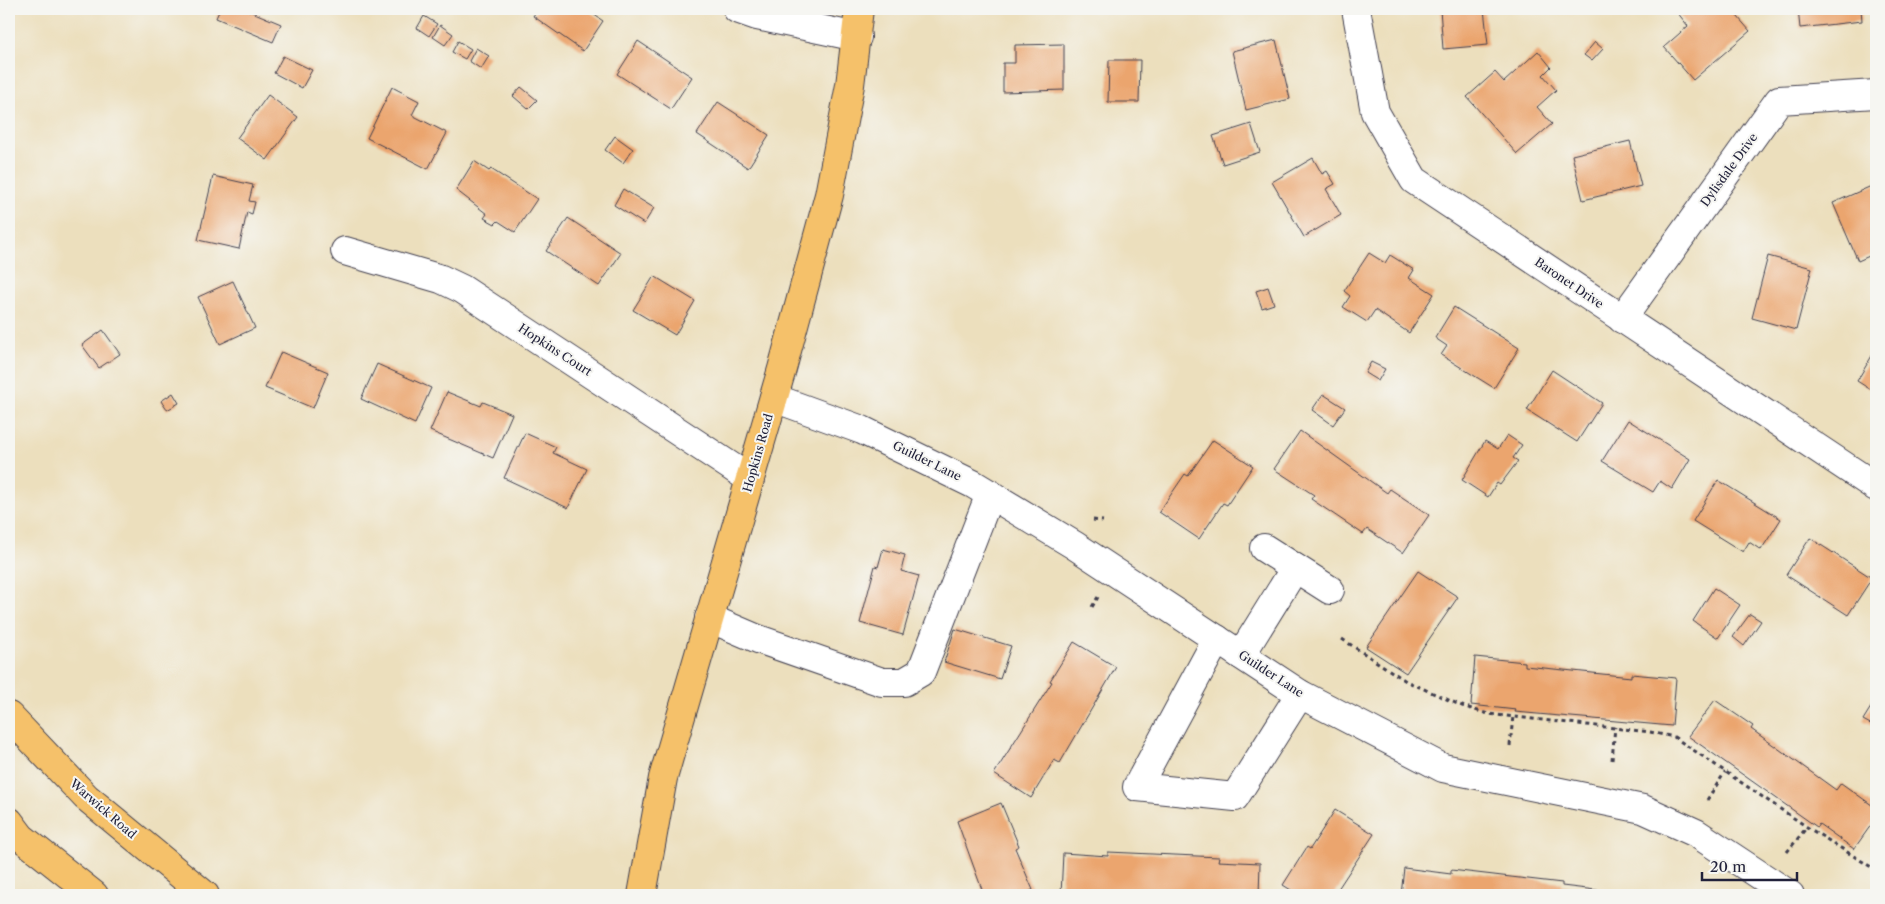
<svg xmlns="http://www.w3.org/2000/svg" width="1885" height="904" font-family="'Libre Caslon Text',serif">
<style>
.building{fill:#eba56e}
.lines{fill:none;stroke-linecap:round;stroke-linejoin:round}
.minor-casing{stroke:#403e4e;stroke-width:30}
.major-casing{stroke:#403e4e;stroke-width:30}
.path{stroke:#403e4e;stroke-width:3;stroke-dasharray:4 4;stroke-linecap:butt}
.minor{stroke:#fff;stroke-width:28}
.major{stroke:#f5c16b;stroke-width:28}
.labels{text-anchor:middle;stroke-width:4;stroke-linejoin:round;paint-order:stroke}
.street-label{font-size:12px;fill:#22223b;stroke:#f6f6f2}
</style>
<rect width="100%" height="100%" fill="#f6f6f2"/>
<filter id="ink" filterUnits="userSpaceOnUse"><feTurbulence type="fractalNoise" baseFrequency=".02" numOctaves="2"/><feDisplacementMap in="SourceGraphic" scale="10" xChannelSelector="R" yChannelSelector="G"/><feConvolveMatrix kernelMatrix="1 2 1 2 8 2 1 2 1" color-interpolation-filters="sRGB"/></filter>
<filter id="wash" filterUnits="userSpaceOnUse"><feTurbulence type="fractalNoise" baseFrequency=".0096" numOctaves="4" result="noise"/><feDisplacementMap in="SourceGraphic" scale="20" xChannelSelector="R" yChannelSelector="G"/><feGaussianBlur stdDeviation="1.12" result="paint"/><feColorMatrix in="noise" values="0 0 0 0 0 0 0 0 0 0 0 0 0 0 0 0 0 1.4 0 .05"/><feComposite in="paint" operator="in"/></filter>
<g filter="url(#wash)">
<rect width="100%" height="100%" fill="#ecdfbd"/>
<g id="blocks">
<g class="building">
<path d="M220,9H245L281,24L273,42L216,18Z"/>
<path d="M538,9H586L603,21L583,51L533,16Z"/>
<path d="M1440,9H1484L1488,45L1443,49Z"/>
<path d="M1681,9H1731L1750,31L1693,80L1664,47L1688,26L1677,12Z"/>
<path d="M1798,9H1861L1862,21L1800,28Z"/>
<path d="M424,16L437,24L429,36L417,28Z"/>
<path d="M440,25L453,34L445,45L433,37Z"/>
<path d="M1276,40L1290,99L1246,110L1232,51Z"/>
<path d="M458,41L471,49L465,59L452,52Z"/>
<path d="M638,41L692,77L671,109L617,74Z"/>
<path d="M1595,42L1603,49L1592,61L1584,55Z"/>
<path d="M1064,44V90L1003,92V63H1015V45Z"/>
<path d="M476,48L489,56L481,69L469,61Z"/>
<path d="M1538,51L1551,67L1543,75L1556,90L1537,107L1552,124L1517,154L1467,97L1495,72L1504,82Z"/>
<path d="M283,56L312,70L302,88L274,73Z"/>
<path d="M1109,60H1140L1139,102H1108Z"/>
<path d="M392,87L419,101L412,115L447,133L428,169L367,138Z"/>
<path d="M521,87L537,100L528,109L513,96Z"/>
<path d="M268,95L298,117L267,160L237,138Z"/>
<path d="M718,102L769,135L748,168L697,134Z"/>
<path d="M1251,124L1260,152L1223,164L1213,136Z"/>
<path d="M615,136L633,149L623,163L605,150Z"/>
<path d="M1630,141L1641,186L1583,200L1572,155Z"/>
<path d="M1313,158L1322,174L1327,171L1335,184L1326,189L1341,215L1304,237L1272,182Z"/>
<path d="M474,161L489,171L491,169L537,199L515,232L498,221L495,224L484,218L487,214L456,190Z"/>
<path d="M213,176L253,185L249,201L255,202L252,214L247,212L239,249L198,240Z"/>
<path d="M1876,184V253L1858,261L1833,203Z"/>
<path d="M623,189L654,208L644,224L614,205Z"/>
<path d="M568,218L621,253L599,286L546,251Z"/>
<path d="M1369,253L1385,263L1390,255L1414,270L1409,278L1434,294L1409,333L1375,310L1367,322L1343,307L1350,296L1344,291Z"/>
<path d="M1768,256L1812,268L1796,330L1752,318Z"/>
<path d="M654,276L695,301L675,335L633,310Z"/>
<path d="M233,281L255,328L220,344L198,297Z"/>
<path d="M1268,287L1274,304L1262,308L1256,291Z"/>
<path d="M1454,307L1519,348L1494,388L1441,355L1447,346L1435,338Z"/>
<path d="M103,330L120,354L99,368L82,345Z"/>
<path d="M1876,349V393L1857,381Z"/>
<path d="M281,352L328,372L313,408L265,388Z"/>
<path d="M1371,362L1385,369L1378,381L1365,373Z"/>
<path d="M377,364L431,388L415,424L361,399Z"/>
<path d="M1552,370L1602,403L1577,442L1527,410Z"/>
<path d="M447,392L481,406L483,402L512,414L493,458L430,431Z"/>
<path d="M173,393L179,403L167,410L161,401Z"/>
<path d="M1323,394L1345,408L1333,425L1312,410Z"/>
<path d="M1628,420L1690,459L1672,489L1660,481L1653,492L1602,461Z"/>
<path d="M1300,431L1387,493L1390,489L1429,515L1403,553L1367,529L1363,534L1311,499L1314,495L1274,469Z"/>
<path d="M525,433L556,447L553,453L587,469L568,508L504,478Z"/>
<path d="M1507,435L1522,445L1513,458L1518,461L1500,485L1497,483L1488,497L1462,480L1485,441L1498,449Z"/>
<path d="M1213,440L1253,466L1227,505L1223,503L1199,539L1159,512L1185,474L1188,476Z"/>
<path d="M1718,480L1781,519L1761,550L1749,542L1743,552L1693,521Z"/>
<path d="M1810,538L1872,578L1848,615L1786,575Z"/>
<path d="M883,549L905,555L901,571L919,576L903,635L860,623L875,566L878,567Z"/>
<path d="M1418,571L1458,597L1406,673L1366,647Z"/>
<path d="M1714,588L1740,605L1718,638L1693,621Z"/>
<path d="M1750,614L1761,621L1744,646L1733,637Z"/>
<path d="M955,629L1011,646L1000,679L944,662Z"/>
<path d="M1074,642L1116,667L1060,763L1054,760L1031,798L994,774L1052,682L1050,681Z"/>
<path d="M1475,657L1525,662V666L1631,677V674L1676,678L1672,726L1515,712L1516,710L1471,705Z"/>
<path d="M1876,699V727L1863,720Z"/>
<path d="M1715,700L1753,726L1751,729L1836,790L1841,783L1876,808V818L1854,849L1819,824L1817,827L1688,736Z"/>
<path d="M1001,803L1019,846L1015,848L1033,890L1020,895H984L957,821Z"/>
<path d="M1335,810L1374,834L1334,895H1299L1283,885L1307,847L1310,849Z"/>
<path d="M1108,852L1219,857L1218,861L1260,863L1259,895H1061L1063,853L1108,856Z"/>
<path d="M1404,868L1451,874V870L1562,883V886L1604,891L1603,895H1401Z"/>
</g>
</g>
</g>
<g filter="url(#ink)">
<use href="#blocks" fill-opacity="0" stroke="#403e4e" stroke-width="1"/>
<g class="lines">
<defs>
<g id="minor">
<path d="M737,9L757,16L857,37"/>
<path d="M1356,9L1375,112L1414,180L1876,487"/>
<path d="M345,251L441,279L462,289L750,479"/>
<path d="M1622,319L1779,100L1876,94"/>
<path d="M774,398L862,430L973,484L1074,545L1300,694L1443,768L1643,809L1696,833L1790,895"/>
<path d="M1264,548L1330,590"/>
<path d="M709,618L758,639L882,682H904L921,672L990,494"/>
<path d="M1217,639L1137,787L1235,797L1300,694"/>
<path d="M1241,655L1295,568"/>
</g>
<g id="major">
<path d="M9,716L86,797L205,895"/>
<path d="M9,821L21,837L94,895"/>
<path d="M642,895L663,778L782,369L829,195L850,85L859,9"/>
</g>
</defs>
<use href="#minor" class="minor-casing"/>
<use href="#major" class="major-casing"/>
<g class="path">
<path d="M1093,520L1103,521"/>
<path d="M1092,607L1098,597"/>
<path d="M1342,639L1406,681L1462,706L1488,714L1650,732L1674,737L1807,827L1876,870"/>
<path d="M1510,746L1513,716"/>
<path d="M1612,760L1615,727"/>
<path d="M1707,800L1725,772"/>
<path d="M1787,852L1807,827"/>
</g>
<use href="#minor" class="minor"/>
<use href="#major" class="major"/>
</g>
</g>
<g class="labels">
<g class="street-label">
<text transform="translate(1729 170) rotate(-54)" y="4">Dylisdale Drive</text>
<text transform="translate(1569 283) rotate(34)" y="4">Baronet Drive</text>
<text transform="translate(555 350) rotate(33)" y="4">Hopkins Court</text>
<text transform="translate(758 453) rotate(-74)" y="4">Hopkins Road</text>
<text transform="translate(927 461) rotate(26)" y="4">Guilder Lane</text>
<text transform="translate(1271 674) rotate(33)" y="4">Guilder Lane</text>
<text transform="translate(103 809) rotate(41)" y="4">Warwick Road</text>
</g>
</g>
<rect width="1885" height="904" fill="none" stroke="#f6f6f2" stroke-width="30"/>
<path d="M1702 872v8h95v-8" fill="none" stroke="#22223b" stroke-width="2.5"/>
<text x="1710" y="872" font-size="15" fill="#22223b" stroke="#f6f6f2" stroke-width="4" paint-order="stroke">20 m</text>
</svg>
